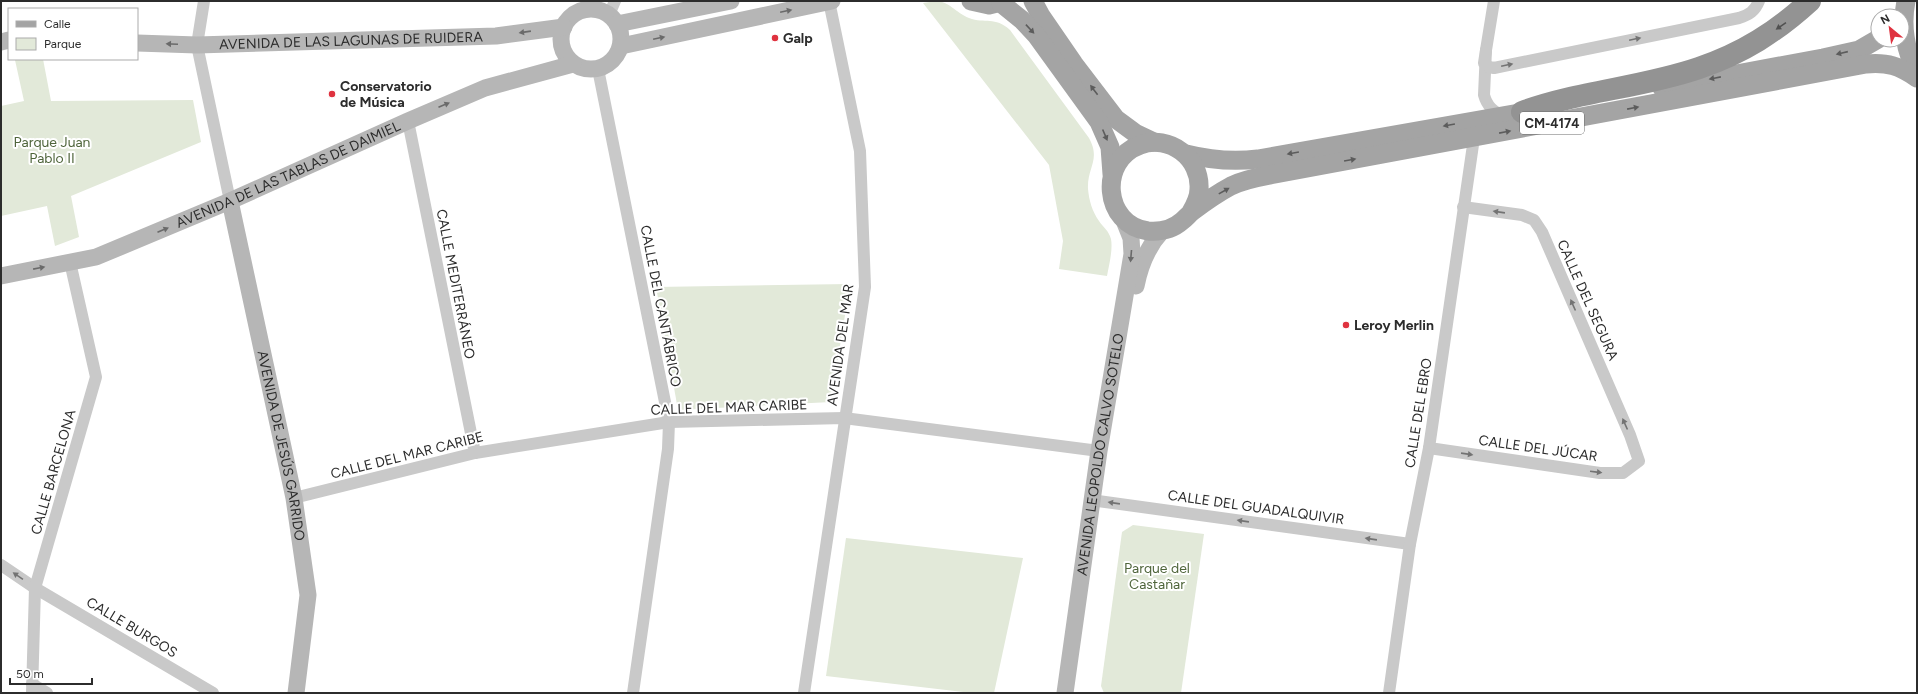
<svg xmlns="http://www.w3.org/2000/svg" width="1918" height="694" font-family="Figtree,sans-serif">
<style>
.green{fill:#e2e9d9}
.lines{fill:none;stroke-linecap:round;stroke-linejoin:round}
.street{stroke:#c9c9c9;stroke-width:12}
.secondary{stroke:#b6b6b6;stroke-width:17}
.primary{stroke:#a4a4a4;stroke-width:19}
.highway{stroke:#939393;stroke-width:22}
.oneway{fill:#6a6a6a}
.oneway2{fill:#505050}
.oneway3{fill:#5c5c5c}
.oneway4{fill:#737373}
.poi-dot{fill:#df323f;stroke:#fff;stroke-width:1.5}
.labels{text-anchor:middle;stroke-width:4;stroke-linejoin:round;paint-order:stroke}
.shield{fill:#fff;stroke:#6b6b6b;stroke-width:1}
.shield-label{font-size:13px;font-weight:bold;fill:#2c2c2c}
.poi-label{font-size:14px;font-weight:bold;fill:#2c2c2c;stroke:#fff;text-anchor:start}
.street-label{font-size:14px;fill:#2c2c2c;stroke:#fff}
.park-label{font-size:14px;fill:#4f653b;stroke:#fff}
</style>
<rect width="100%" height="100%" fill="#fff"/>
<g class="green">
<path d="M936,1C949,1 956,13 969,18C985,24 995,16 1010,30L1089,138C1101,160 1087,167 1088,189C1089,200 1092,211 1099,221C1103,227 1109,231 1111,239C1113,250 1109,265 1107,276L1059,269L1063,241L1049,165L923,3Z"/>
<path d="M43,59L51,101L193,100L201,142L71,196L79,237L55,246L47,206L1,216V106L24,101L15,60Z"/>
<path d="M850,284L831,402L678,410L656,287Z"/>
<path d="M1133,525L1204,534L1181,693H1104L1101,686L1122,532Z"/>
<path d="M846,538L1023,558L994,693H972L826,676Z"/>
</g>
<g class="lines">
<g class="street">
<path d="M204,1L197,45L230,201"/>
<path d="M1494,1L1486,50L1484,95C1487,106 1493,112 1504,116"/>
<path d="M609,15L615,1"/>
<path d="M1486,50L1484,63L1489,67L1494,68L1739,18C1749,15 1755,11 1759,1"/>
<path d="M598,69L669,422L668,449L633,693"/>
<path d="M408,121L475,453"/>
<path d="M1429,448L1600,473H1623L1639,461L1630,435L1542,232L1534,220L1522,215L1463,207"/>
<path d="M294,498L475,453L669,422L844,418L1099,451"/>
<path d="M1098,501L1410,544"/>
<path d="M1,565L35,588L213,693"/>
<path d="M32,684L47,693"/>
<path d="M32,693L35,588L96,377L70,262"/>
<path d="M804,693L865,287L860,151L829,1"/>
<path d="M1389,693L1410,544L1429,448L1474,138"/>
</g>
<g class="secondary">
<circle cx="591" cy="39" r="30"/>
<path d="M617,24L731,1"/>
<path d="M1,42L9,40"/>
<path id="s1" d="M137,43L197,45L496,36L564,27"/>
<path d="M621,46L832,1"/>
<path id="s2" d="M230,201L294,498L308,595L296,693"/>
<path id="s3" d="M1,276L96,257L230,201L408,121L485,88L573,64"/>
<path d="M1136,286C1140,266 1148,246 1162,231"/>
<path id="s4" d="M1065,693L1099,451L1132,254L1131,238L1123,218"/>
</g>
<g class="primary">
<path d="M971,1L989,5L1005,1"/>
<path d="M1033,1L1041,16L1074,64L1116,119L1135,133L1154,142"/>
<path d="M1906,1C1901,26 1906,52 1917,75"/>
<path d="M1001,3L1022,20L1036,35L1099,122L1110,147L1112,174"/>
<path d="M1662,88L1823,58L1859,50L1878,39"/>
<path d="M1186,154C1210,160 1233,162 1258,159L1537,110"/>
<path d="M1191,212C1195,205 1199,198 1199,189C1201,158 1169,134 1140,145C1098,160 1103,225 1148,231C1160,232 1173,229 1182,221C1186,218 1189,214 1193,211C1205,202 1218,193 1231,186C1245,179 1260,177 1275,174L1866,64C1888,62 1899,66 1917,78"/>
</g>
<path class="highway" d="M1522,112C1579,91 1641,88 1699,68C1743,53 1776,32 1810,1"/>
</g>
<defs><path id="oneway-solid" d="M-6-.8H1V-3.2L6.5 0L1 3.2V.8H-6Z"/></defs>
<g class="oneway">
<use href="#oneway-solid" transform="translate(786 11) rotate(-12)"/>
<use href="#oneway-solid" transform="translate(525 32) rotate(172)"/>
<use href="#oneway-solid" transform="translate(659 38) rotate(-12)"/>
<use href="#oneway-solid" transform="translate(172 44) rotate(-178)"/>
<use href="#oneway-solid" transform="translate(444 105) rotate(-23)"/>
<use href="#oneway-solid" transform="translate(163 230) rotate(-23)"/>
<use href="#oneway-solid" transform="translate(1131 256) rotate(95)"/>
<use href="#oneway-solid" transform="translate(39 268) rotate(-11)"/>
</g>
<use class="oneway2" href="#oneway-solid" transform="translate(1781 26) rotate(146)"/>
<g class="oneway3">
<use href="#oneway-solid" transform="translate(1030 29) rotate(47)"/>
<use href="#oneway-solid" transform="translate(1842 53) rotate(167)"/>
<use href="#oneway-solid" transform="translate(1715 78) rotate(169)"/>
<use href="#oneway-solid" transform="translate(1094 90) rotate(-127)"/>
<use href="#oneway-solid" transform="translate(1633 108) rotate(-11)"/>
<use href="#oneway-solid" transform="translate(1449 125) rotate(170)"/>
<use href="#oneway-solid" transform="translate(1505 132) rotate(-11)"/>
<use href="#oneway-solid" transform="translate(1105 135) rotate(67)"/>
<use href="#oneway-solid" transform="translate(1293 153) rotate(170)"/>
<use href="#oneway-solid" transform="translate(1350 160) rotate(-10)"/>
<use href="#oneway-solid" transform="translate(1224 191) rotate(-29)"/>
</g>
<g class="oneway4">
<use href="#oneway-solid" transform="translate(1635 39) rotate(-12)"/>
<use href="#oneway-solid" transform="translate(1507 65) rotate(-12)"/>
<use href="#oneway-solid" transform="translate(1499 212) rotate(-172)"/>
<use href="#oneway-solid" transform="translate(1573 305) rotate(-114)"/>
<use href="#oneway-solid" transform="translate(1625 424) rotate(-114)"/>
<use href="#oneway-solid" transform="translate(1467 454) rotate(8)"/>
<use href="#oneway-solid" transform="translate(1596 472) rotate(7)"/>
<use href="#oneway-solid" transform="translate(1114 503) rotate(-172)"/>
<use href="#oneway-solid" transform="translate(1243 521) rotate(-172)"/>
<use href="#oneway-solid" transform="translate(1371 539) rotate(-172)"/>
<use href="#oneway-solid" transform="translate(18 576) rotate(-146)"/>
</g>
<g class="poi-dot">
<circle cx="775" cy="38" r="4"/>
<circle cx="332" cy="94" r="4"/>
<circle cx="1346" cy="325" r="4"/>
</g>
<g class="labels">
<rect class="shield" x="1520" y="112" width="64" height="22" rx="3"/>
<g class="shield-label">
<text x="1552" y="128">CM-4174</text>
</g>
<g class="poi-label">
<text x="783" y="43">Galp</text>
<text x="340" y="91">Conservatorio<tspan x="340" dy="16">de Música</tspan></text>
<text x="1354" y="330">Leroy Merlin</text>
</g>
<g class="street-label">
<text dy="5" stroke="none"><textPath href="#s1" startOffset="214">AVENIDA DE LAS LAGUNAS DE RUIDERA</textPath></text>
<text dy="5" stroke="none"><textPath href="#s3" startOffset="306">AVENIDA DE LAS TABLAS DE DAIMIEL</textPath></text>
<text transform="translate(456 284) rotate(79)" y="5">CALLE MEDITERRÁNEO</text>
<text transform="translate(1588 300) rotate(66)" y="5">CALLE DEL SEGURA</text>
<text transform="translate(661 306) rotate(79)" y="5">CALLE DEL CANTÁBRICO</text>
<text transform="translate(840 345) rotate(-82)" y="5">AVENIDA DEL MAR</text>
<text transform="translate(729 407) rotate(-2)" y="5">CALLE DEL MAR CARIBE</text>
<text transform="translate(1418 413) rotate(-81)" y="5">CALLE DEL EBRO</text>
<text dy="5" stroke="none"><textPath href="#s2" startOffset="250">AVENIDA DE JESÚS GARRIDO</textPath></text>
<text transform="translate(1538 448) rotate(8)" y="5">CALLE DEL JÚCAR</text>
<text transform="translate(407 455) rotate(-14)" y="5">CALLE DEL MAR CARIBE</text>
<text dy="5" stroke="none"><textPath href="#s4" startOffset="241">AVENIDA LEOPOLDO CALVO SOTELO</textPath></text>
<text transform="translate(53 472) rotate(-74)" y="5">CALLE BARCELONA</text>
<text transform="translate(1256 507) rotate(8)" y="5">CALLE DEL GUADALQUIVIR</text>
<text transform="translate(132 627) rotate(31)" y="5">CALLE BURGOS</text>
</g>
<g class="park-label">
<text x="52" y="147">Parque Juan<tspan x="52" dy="16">Pablo II</tspan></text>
<text x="1157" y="573">Parque del<tspan x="1157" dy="16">Castañar</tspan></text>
</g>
</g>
<rect width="1918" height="694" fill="none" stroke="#2c2c2c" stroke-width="4"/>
<rect x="8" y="8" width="130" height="52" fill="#ffffff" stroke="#ababab"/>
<rect x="16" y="21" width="20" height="6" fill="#a4a4a4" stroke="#ababab"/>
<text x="44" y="28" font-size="12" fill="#2c2c2c">Calle</text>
<rect x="16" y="38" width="20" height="12" fill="#e2e9d9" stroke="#ababab"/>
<text x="44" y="48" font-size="12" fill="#2c2c2c">Parque</text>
<g transform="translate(1890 28) rotate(331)"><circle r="19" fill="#ffffff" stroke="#ababab"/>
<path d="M0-3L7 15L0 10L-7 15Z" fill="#df323f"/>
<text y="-6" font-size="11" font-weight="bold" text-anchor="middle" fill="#2c2c2c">N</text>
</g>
<path d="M10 678v6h82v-6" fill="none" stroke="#2c2c2c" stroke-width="2"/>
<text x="16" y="678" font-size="12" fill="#2c2c2c" stroke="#ffffff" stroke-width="3" paint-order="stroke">50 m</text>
</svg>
